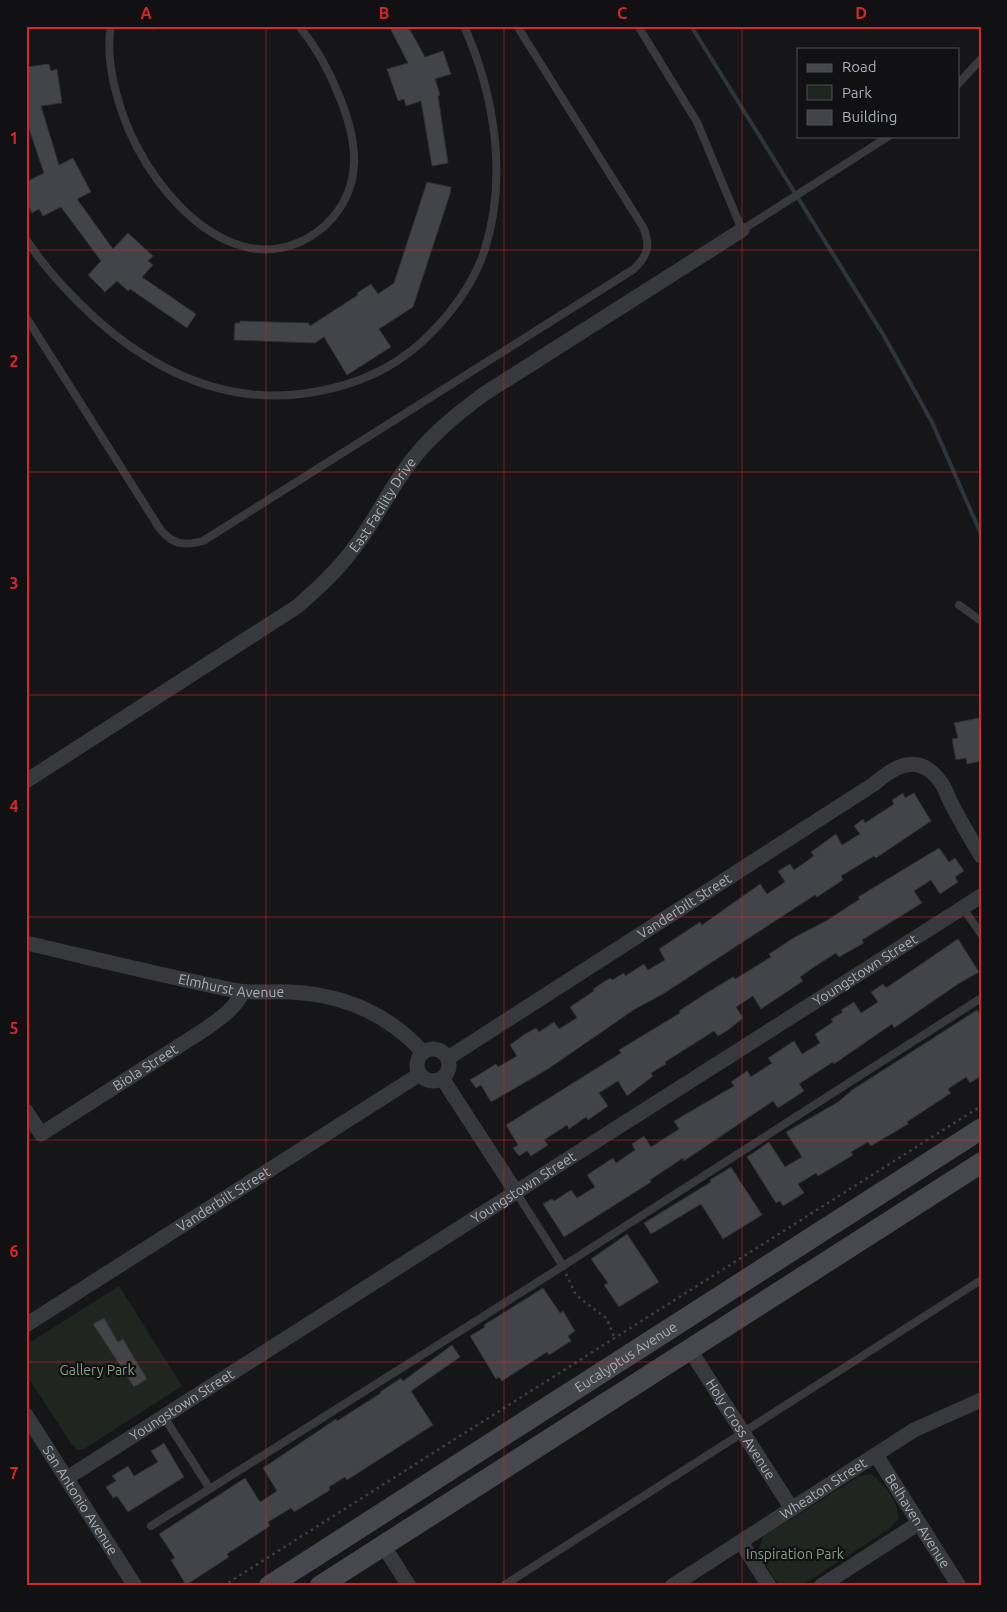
<svg xmlns="http://www.w3.org/2000/svg" width="1007" height="1612" font-family="Ubuntu,sans-serif">
<style>
.green{fill:#1e261f}
.lines{fill:none;stroke-linecap:round;stroke-linejoin:round}
.stream{stroke:#2d363b;stroke-width:4}
.building{fill:#434448;stroke:#303034}
.path{stroke:#3d4044;stroke-width:2.5;stroke-dasharray:2.5 4;stroke-linecap:butt}
.lane{stroke:#37393d;stroke-width:8}
.street{stroke:#37393d;stroke-width:15}
.secondary{stroke:#46484d;stroke-width:21}
.grid{fill:none;stroke:#d62828;stroke-width:1;stroke-opacity:0.55}
.labels{text-anchor:middle;stroke-width:4.5;stroke-linejoin:round;paint-order:stroke}
.street-label{font-size:14px;fill:#a9aeb7;stroke:#111113}
.park-label{font-size:14px;fill:#81a281;stroke:#111113}
.neatline{fill:none;stroke:#d62828;stroke-width:2}
.grid-label{font-size:16px;text-anchor:middle;font-weight:bold;fill:#d62828}
</style>
<rect width="100%" height="100%" fill="#161618"/>
<g class="green">
<path d="M119,1286L182,1386L84,1449L78,1450L72,1445L26,1374V1345Z"/>
<path d="M871,1474C885,1485 899,1501 898,1519L889,1529L801,1586H783L776,1581L761,1558L759,1548L763,1537L859,1476Z"/>
</g>
<g class="lines">
<path class="stream" d="M691,26L884,336L932,422L981,534"/>
</g>
<g class="building">
<path d="M389,26H408L425,57L443,51L451,74L435,79L440,95L438,96L448,163L432,166L421,101L406,106L404,99L398,101L387,69L408,63Z"/>
<path d="M49,64L51,71L57,69L62,103L41,106L59,165L73,158L91,192L77,199L113,249L128,233L153,256L148,261L153,265L142,277L196,314L187,328L130,289L128,291L117,281L105,292L88,275L101,261L61,207L43,216L39,209L32,213L26,202V182L44,173L26,120V67Z"/>
<path d="M427,182L451,187L450,194L413,307L379,329L391,347L347,375L324,337L315,343L234,340L235,323H240V321L308,323L310,326L358,295L357,293L371,284L378,294L394,283Z"/>
<path d="M979,718L981,761L967,764L966,758L956,760L952,739L958,738L954,723Z"/>
<path d="M903,793L905,798L914,793L931,821L876,858L874,856L841,876L843,880L817,897L815,895L663,994L635,1009L548,1069L491,1102L481,1085L476,1088L470,1080L496,1064L498,1067L517,1056L510,1045L525,1034L536,1028L539,1032L554,1022L559,1029L577,1018L570,1007L594,991L593,989L610,978L612,980L624,973L625,976L644,964L648,970L665,960L659,949L700,922L702,925L760,884L767,894L785,882L778,871L790,864L794,870L814,856L811,852L836,834L842,845L860,834L854,826L863,819L865,823L894,804L892,800Z"/>
<path d="M939,848L949,862L955,858L964,871L955,877L958,882L940,894L931,880L914,891L922,903L862,940L864,943L839,957L836,953L814,967L800,977L803,981L761,1009L753,996L736,1007L743,1018L728,1030L718,1036L714,1031L665,1062L666,1064L651,1073L653,1076L627,1096L618,1081L599,1093L608,1106L588,1120L586,1117L569,1129L567,1125L544,1140L548,1145L531,1156L527,1151L519,1156L513,1148L518,1145L506,1125L621,1053L619,1050L680,1013L679,1011L705,994L733,977L735,979L771,957L769,954L795,937L826,921L860,899L858,897Z"/>
<path d="M958,939L979,972L958,984L894,1028L892,1024L834,1064L833,1062L799,1084L804,1091L778,1108L773,1101L684,1161L683,1158L650,1180L651,1182L564,1237L543,1204L552,1199L554,1201L571,1190L577,1198L595,1187L587,1175L613,1158L616,1163L635,1150L632,1144L644,1136L651,1147L679,1129L674,1121L734,1086L731,1082L747,1071L751,1077L772,1063L768,1058L794,1041L802,1054L820,1043L815,1034L833,1022L831,1019L843,1012L841,1010L854,1002L861,1013L878,1002L871,992L883,984L886,988Z"/>
<path d="M977,1010L981,1016V1076L970,1083L966,1077L948,1089L951,1093L907,1122L908,1124L871,1146L868,1142L851,1152L853,1155L818,1176L816,1173L798,1184L804,1193L783,1206L780,1201L776,1203L747,1157L769,1142L785,1167L802,1157L786,1132L838,1102L852,1090Z"/>
<path d="M731,1167L762,1215L723,1239L701,1204L651,1234L644,1223L711,1182L710,1180Z"/>
<path d="M627,1234L659,1282L619,1307L604,1285L608,1283L591,1259Z"/>
<path d="M543,1288L560,1313L563,1311L575,1331L568,1336L571,1341L549,1355L547,1352L502,1381L499,1377L496,1379L470,1336L485,1327L484,1325Z"/>
<path d="M104,1318L118,1342L123,1339L147,1379L134,1387L93,1324Z"/>
<path d="M452,1345L460,1357L411,1391L433,1425L347,1480L345,1477L329,1487L330,1490L294,1512L291,1508L268,1522L270,1526L227,1554L229,1557L186,1585L171,1560L175,1558L159,1534L245,1478L260,1502L277,1491L263,1468L336,1419L337,1421L381,1393L380,1392L401,1378L403,1381Z"/>
<path d="M164,1443L184,1477L128,1512L117,1496L113,1498L106,1487L116,1481L112,1476L128,1466L134,1476L158,1462L151,1451Z"/>
</g>
<g class="lines">
<g class="path">
<path d="M566,1274L576,1295L607,1319L614,1337"/>
<path d="M223,1586L981,1106"/>
</g>
<g class="lane">
<path d="M111,26C104,63 120,115 137,147C158,187 196,233 242,246C295,262 352,220 354,164C355,142 348,118 340,98C330,72 317,48 299,26"/>
<path d="M638,26L697,122L742,230L889,136"/>
<path d="M958,84L981,59"/>
<path d="M26,239C45,269 69,294 95,318C162,378 240,410 329,389C369,380 406,360 434,330C455,308 474,281 484,252C508,179 495,95 464,26"/>
<path d="M26,317L160,529C173,545 184,546 203,541L634,269C648,255 651,246 643,227L517,26"/>
<path d="M959,605L981,621"/>
<path d="M963,908L981,934"/>
<path d="M516,1192L563,1266L981,998"/>
<path d="M164,1417L210,1489"/>
<path d="M151,1526L563,1266"/>
<path d="M503,1586L981,1280"/>
</g>
<g class="street">
<path id="s1" d="M26,781L298,606C318,588 338,570 354,548C373,524 386,496 404,471C425,440 454,416 484,394L742,230"/>
<path id="s2" d="M26,943C95,959 164,976 233,990C251,994 271,991 289,992C343,994 387,1013 423,1052"/>
<circle cx="433" cy="1065" r="16"/>
<path id="s3" d="M448,1058L874,784C898,763 921,753 942,784C946,790 948,798 952,805C961,822 971,839 981,856"/>
<path d="M442,1078L516,1192"/>
<path id="s4" d="M26,1111L41,1134L207,1028C222,1017 234,1009 243,992"/>
<path id="s5" d="M26,1325L420,1074"/>
<path id="s6" d="M690,1350L792,1509"/>
<path id="s7" d="M26,1415L135,1586"/>
<path id="s8" d="M876,1455L959,1586"/>
<path id="s9" d="M67,1478L981,896"/>
<path d="M741,1542L769,1586"/>
<path d="M383,1545L409,1586"/>
<path id="s10" d="M672,1586L914,1430L981,1400"/>
<path d="M821,1586L919,1523"/>
</g>
<g class="secondary">
<path id="s11" d="M269,1586L981,1129"/>
<path d="M320,1586L981,1163"/>
</g>
</g>
<path class="grid" d="M266,26V1586M504,26V1586M742,26V1586M26,250H981M26,472H981M26,695H981M26,917H981M26,1140H981M26,1362H981"/>
<g class="labels">
<g class="street-label">
<text dy="5" stroke="none"><textPath href="#s1" startOffset="456">East Facility Drive</textPath></text>
<text dy="5" stroke="none"><textPath href="#s3" startOffset="281">Vanderbilt Street</textPath></text>
<text dy="5" stroke="none"><textPath href="#s9" startOffset="946">Youngstown Street</textPath></text>
<text dy="5" stroke="none"><textPath href="#s2" startOffset="210">Elmhurst Avenue</textPath></text>
<text dy="5" stroke="none"><textPath href="#s4" startOffset="151">Biola Street</textPath></text>
<text dy="5" stroke="none"><textPath href="#s9" startOffset="541">Youngstown Street</textPath></text>
<text dy="5" stroke="none"><textPath href="#s5" startOffset="234">Vanderbilt Street</textPath></text>
<text dy="5" stroke="none"><textPath href="#s11" startOffset="424">Eucalyptus Avenue</textPath></text>
<text dy="5" stroke="none"><textPath href="#s9" startOffset="136">Youngstown Street</textPath></text>
<text dy="5" stroke="none"><textPath href="#s6" startOffset="94">Holy Cross Avenue</textPath></text>
<text dy="5" stroke="none"><textPath href="#s10" startOffset="180">Wheaton Street</textPath></text>
<text dy="5" stroke="none"><textPath href="#s7" startOffset="101">San Antonio Avenue</textPath></text>
<text dy="5" stroke="none"><textPath href="#s8" startOffset="78">Belhaven Avenue</textPath></text>
</g>
<g class="park-label">
<text x="97" y="1375">Gallery Park</text>
<text x="795" y="1559">Inspiration Park</text>
</g>
</g>
<rect width="1007" height="1612" fill="none" stroke="#111113" stroke-width="55"/>
<rect x="797" y="48" width="162" height="90" fill="#111113" stroke="#4e5055"/>
<rect x="807" y="64" width="25" height="8" fill="#46484d" stroke="#4e5055"/>
<text x="842" y="72" font-size="15" fill="#a9aeb7">Road</text>
<rect x="807" y="85" width="25" height="15" fill="#1e261f" stroke="#4e5055"/>
<text x="842" y="98" font-size="15" fill="#a9aeb7">Park</text>
<rect x="807" y="110" width="25" height="15" fill="#434448" stroke="#4e5055"/>
<text x="842" y="122" font-size="15" fill="#a9aeb7">Building</text>
<rect x="28" y="28" width="952" height="1556" class="neatline"/>
<g class="grid-label">
<text x="146" y="19">A</text>
<text x="384" y="19">B</text>
<text x="622" y="19">C</text>
<text x="861" y="19">D</text>
<text x="14" y="144">1</text>
<text x="14" y="367">2</text>
<text x="14" y="589">3</text>
<text x="14" y="812">4</text>
<text x="14" y="1034">5</text>
<text x="14" y="1257">6</text>
<text x="14" y="1479">7</text>
</g>
</svg>
